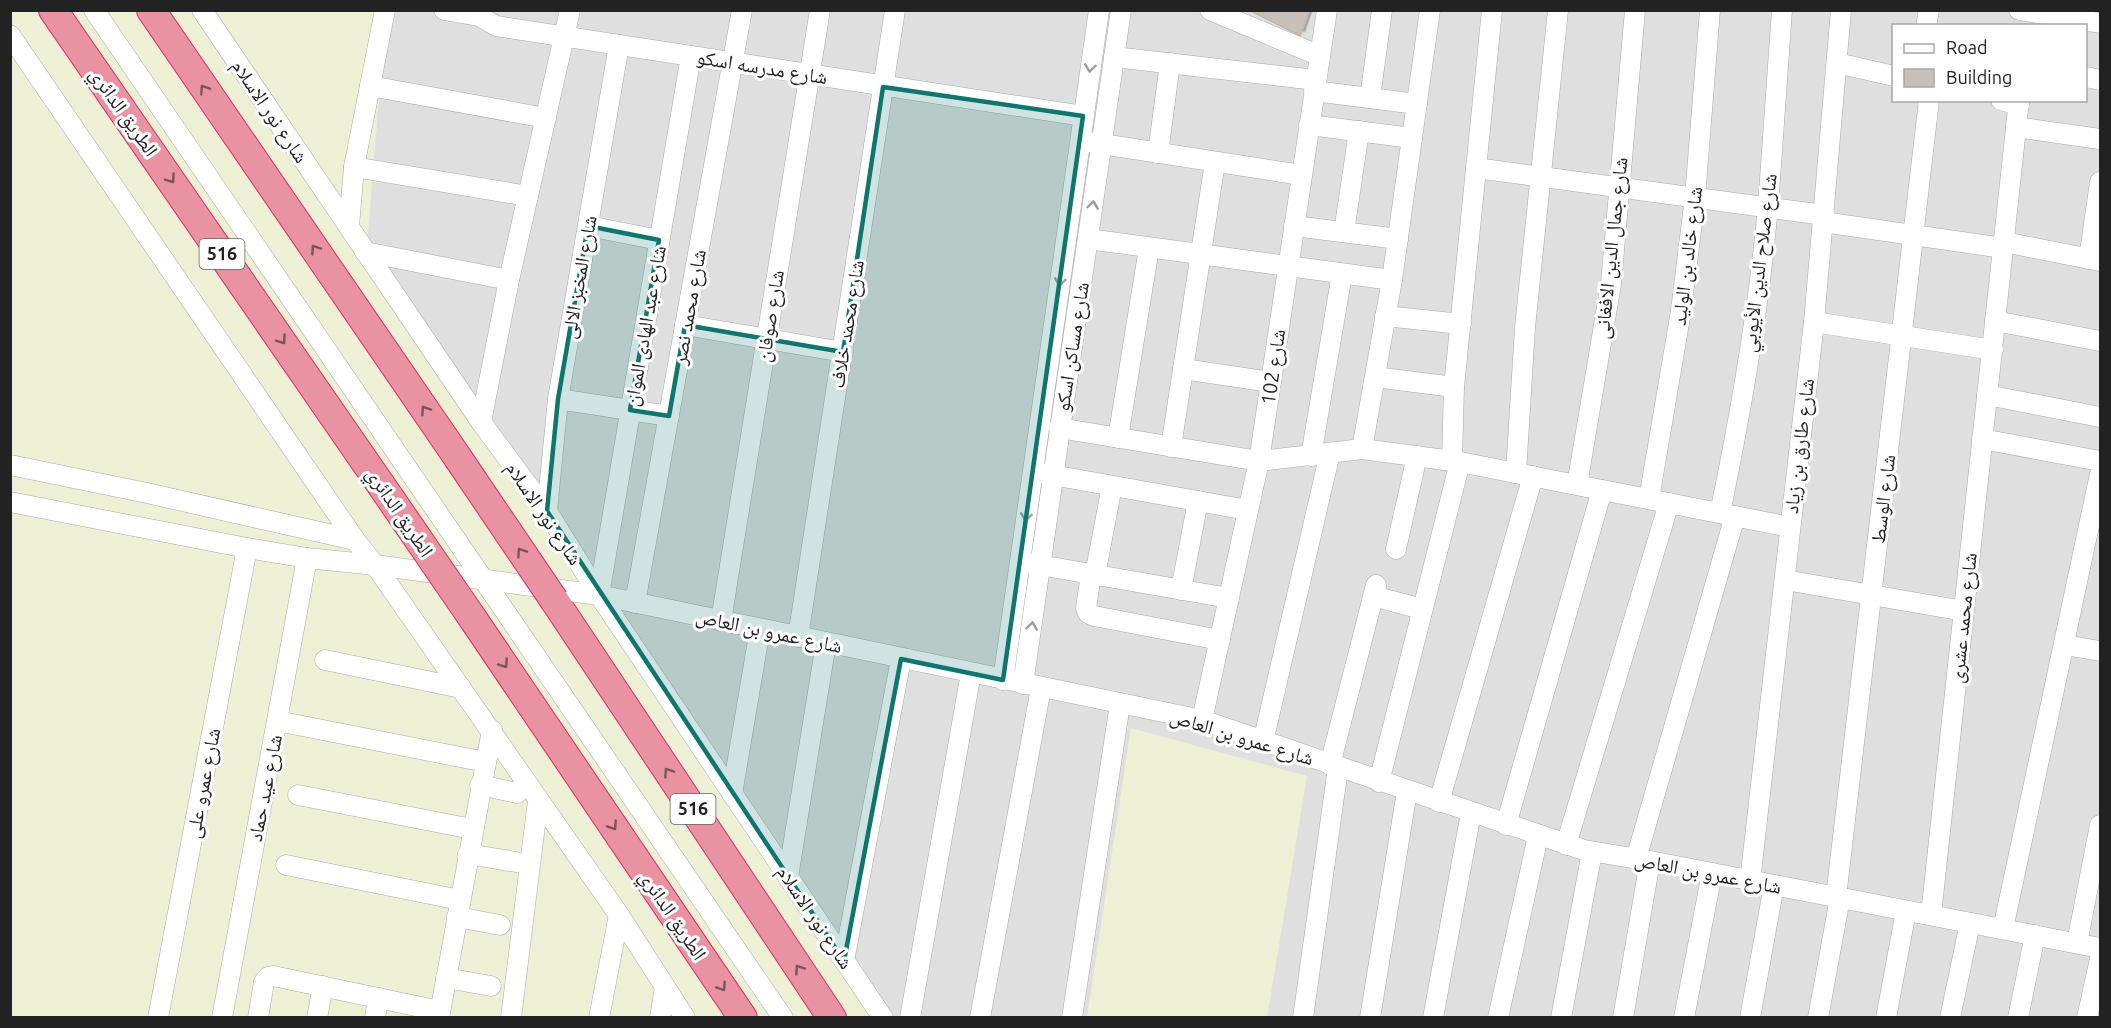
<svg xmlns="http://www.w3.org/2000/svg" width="2111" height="1028" font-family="Ubuntu,'Noto Naskh Arabic',sans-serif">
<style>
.residential{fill:#e0dfdf;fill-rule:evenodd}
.farmland{fill:#eef0d5}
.building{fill:#c7bfb8;stroke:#c4b6ab;stroke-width:1.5;filter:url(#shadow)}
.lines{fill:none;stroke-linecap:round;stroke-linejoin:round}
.minor-casing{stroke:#a9a9a9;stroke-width:21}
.highway-casing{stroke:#dc2a67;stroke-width:30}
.minor{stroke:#fff;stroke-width:20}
.highway{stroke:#e892a2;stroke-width:28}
.highway-bridge-casing{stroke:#dc2a67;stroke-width:30;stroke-linecap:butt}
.highway-bridge{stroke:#e892a2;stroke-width:28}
.oneway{stroke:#9c9c9c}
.oneway2{stroke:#7b545c}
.marked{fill:#0f766e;fill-opacity:0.2;stroke:#0f766e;stroke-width:4.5;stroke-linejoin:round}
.labels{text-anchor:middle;stroke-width:6;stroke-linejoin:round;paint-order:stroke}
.shield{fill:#fff;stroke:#646464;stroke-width:1.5}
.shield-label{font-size:18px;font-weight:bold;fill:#222}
.street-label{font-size:20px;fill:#222;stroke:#fff}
</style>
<defs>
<filter id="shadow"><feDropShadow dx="4.5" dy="-4.5" stdDeviation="0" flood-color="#0004"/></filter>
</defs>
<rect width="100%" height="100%" fill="#f2efe9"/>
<path class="residential" d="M10,11H2100V1017H11ZM1894,26H2086V100H1894Z"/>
<g class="farmland">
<path d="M10,11H386L367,246L888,1017H11Z"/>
<path d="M1131,728L1307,776L1267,1017H1087Z"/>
</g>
<path class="building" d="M1249,10H1309L1300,36Z"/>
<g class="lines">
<defs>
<g id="minor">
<path d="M94,10L783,1018"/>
<path d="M202,10L481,422L547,511L599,595L883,1018"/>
<path d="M444,10L479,16L496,26L1083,116"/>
<path d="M1210,10L1320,56"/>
<path d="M2019,10L2100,23"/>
<path d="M1927,21L1929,10"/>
<path d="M10,35L355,540L375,565L619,915L685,1018"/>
<path d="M1114,57L1316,80"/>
<path d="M1837,63L1894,76"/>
<path d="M2086,77L2100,80"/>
<path d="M370,86L546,118"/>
<path d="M1314,91L1417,104"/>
<path d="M1370,98L1382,10"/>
<path d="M2001,100L2019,105"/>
<path d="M1309,125L1412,138"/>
<path d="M2016,127L2100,139"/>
<path d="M1089,142L1301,175"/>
<path d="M1158,153L1170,63"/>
<path d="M354,167L528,196"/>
<path d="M1476,168L1824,215"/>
<path d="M1823,222L2003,248"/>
<path d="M349,226L354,167L385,10"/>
<path d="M588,226L659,240"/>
<path d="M1294,226L1398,239"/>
<path d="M1344,232L1359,131"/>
<path d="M1088,239L1392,280"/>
<path d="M2004,242L2100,261"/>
<path d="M365,252L509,280"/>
<path d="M2089,259L2100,182"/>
<path d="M1385,316L1461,324"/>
<path d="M1995,321L2100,341"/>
<path d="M1814,322L1993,350"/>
<path d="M685,325L843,352"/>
<path d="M1183,369L1271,382"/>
<path d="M1375,377L1454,387"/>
<path d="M1987,395L2100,417"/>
<path d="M558,399L669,416"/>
<path d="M481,422L509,280L570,10"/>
<path d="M1059,428L1259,461L1362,449L1460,462L1790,527"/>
<path d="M1118,438L1149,248"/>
<path d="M1982,439L2100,461"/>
<path d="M1171,447L1215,162"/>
<path d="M1362,449L1392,280L1430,10"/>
<path d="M1311,456L1342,274"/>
<path d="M1452,461L1454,387L1492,10"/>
<path d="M10,465L147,493L355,540"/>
<path d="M1041,473L1248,510"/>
<path d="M1516,473L1525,327L1558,10"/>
<path d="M1577,485L1611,284L1635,10"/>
<path d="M1649,499L1681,311L1695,197L1710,10"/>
<path d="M10,502L247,548L307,558L375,565L599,595L1202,720L1584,850L1650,861L2100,948"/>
<path d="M547,511L558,399L619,45"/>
<path d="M1720,513C1741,412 1759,309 1768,206C1773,141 1777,76 1782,10"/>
<path d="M1396,549L1417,456"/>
<path d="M1028,563L1229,598"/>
<path d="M1091,574L1086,608L1088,613L1094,616L1220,640"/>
<path d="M1095,575L1112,486"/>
<path d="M1785,580L1964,611"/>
<path d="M1181,590L1198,501"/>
<path d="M599,595L691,56"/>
<path d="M1373,596L1422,609"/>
<path d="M635,603L742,10"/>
<path d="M721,621L820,10"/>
<path d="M798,637L895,10"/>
<path d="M2065,645L2100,651"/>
<path d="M325,660L461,688"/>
<path d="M1003,680L1099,10"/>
<path d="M1023,684L1121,10"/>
<path d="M1202,720L1259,461L1327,10"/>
<path d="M277,721L486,762"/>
<path d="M1263,742L1330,453"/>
<path d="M1330,765L1376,585"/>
<path d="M1379,782L1460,462"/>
<path d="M480,785L517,793"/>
<path d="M732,794L760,629"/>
<path d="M298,795L472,829"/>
<path d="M1439,802L1533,476"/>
<path d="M1506,825L1602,490"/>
<path d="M1566,845L1669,503"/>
<path d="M468,854L516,862"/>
<path d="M1636,859L1735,516"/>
<path d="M286,865L460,900"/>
<path d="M788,877L826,643"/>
<path d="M1750,881L1814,322L1841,10"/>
<path d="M1836,897L1929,100"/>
<path d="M1931,915L2019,100"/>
<path d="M457,917L500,925"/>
<path d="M2003,929L2100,474"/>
<path d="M2077,943L2100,825"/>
<path d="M844,961L901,659"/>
<path d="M446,978L491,986"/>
<path d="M158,1018L247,548"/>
<path d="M222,1018L307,558"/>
<path d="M258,1018L264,982L268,977L273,976L440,1011"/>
<path d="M317,1018L323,986"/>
<path d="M375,1018L378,998"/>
<path d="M439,1018L492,730"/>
<path d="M511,1018L538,801"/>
<path d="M599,1018L619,915"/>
<path d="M660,1018L665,987"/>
<path d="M910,1018L971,673"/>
<path d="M980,1018L1041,688"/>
<path d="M1072,1018L1120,704"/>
<path d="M1303,1018L1338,768"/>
<path d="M1370,1018L1407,791"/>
<path d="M1433,1018L1471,813"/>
<path d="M1498,1018L1538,836"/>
<path d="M1561,1018L1592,852"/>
<path d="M1623,1018L1650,861"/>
<path d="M1684,1018L1712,873"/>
<path d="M1750,1018L1774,885"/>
<path d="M1818,1018L1840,898"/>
<path d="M1886,1018L1906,911"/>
<path d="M1950,1018L1970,923"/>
<path d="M2018,1018L2035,935"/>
<path d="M2087,1018L2100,959"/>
</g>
<g id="highway">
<path d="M53,10L390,498"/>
<path d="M151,10L458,458"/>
<path d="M554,600L832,1018"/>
<path d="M471,616L743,1018"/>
</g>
</defs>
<use href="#minor" class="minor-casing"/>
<use href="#highway" class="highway-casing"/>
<use href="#minor" class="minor"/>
<use href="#highway" class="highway"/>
<defs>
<g id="highway-bridge">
<path d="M458,458L554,600"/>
<path d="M390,498L471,616"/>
</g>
</defs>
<use href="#highway-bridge" class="highway-bridge-casing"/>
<use href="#highway-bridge" class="highway-bridge"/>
</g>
<defs><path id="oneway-chevron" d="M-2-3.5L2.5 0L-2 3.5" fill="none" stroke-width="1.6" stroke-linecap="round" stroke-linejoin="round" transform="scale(1.5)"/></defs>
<g class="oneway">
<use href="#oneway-chevron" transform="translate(1090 68) rotate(98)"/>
<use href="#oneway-chevron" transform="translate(1093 205) rotate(-82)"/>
<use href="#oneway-chevron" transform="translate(1060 282) rotate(98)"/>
<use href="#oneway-chevron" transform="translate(1026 517) rotate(98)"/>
<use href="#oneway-chevron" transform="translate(1032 626) rotate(-82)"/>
</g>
<g class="oneway2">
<use href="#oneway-chevron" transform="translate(204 89) rotate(-124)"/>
<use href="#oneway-chevron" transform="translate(171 179) rotate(55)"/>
<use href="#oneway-chevron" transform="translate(315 249) rotate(-124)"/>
<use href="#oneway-chevron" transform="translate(282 340) rotate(55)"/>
<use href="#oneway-chevron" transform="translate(425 410) rotate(-124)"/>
<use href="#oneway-chevron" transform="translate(521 552) rotate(-124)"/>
<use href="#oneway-chevron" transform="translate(504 664) rotate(56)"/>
<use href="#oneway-chevron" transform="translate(668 772) rotate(-124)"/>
<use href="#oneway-chevron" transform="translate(613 826) rotate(56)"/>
<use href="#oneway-chevron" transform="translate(799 969) rotate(-124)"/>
<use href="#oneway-chevron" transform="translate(722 987) rotate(56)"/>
</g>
<path class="marked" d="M883,87L1083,116L1003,680L901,659L844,961L547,511L558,399L588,226L659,240L630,410L669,416L685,325L843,352Z"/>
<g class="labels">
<g class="shield">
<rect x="199.5" y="239" width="45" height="30" rx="4.5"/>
<rect x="670.5" y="794" width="45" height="30" rx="4.5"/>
</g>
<g class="shield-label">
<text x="222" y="260">516</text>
<text x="693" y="815">516</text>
</g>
<g class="street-label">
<text transform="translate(762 67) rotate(9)" y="7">شارع مدرسه اسكو</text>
<text transform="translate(270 111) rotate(56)" y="7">شارع نور الاسلام</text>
<text transform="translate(124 112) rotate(55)" y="7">الطريق الدائري</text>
<text transform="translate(1611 248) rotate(-84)" y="7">شارع جمال الدين الافغانى</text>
<text transform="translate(1687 256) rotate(-83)" y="7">شارع خالد بن الوليد</text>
<text transform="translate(1759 263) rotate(-83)" y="7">شارع صلاح الدين الأيوبي</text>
<text transform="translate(579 277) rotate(-80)" y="7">شارع المخبز الالى</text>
<text transform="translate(689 307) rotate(-80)" y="7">شارع محمد نصر</text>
<text transform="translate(770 316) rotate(-81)" y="7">شارع صوفان</text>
<text transform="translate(847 324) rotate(-81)" y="7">شارع محمد خلاف</text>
<text transform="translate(645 326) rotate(-80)" y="7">شارع عبد الهادى الموان</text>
<text transform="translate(1072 347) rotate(-81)" y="7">شارع مساكن اسكو</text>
<text transform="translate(1273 367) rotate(-82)" y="7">شارع 102</text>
<text transform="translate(1799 446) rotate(-83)" y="7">شارع طارق بن زياد</text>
<text transform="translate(1883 499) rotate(-83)" y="7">شارع الوسط</text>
<text transform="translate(400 512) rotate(56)" y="7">الطريق الدائري</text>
<text transform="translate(544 513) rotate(56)" y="7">شارع نور الاسلام</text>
<text transform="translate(1963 618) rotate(-84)" y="7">شارع محمد عشرى</text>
<text transform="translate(769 631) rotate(12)" y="7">شارع عمرو بن العاص</text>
<text transform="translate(1242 737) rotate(17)" y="7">شارع عمرو بن العاص</text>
<text transform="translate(203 783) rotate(-79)" y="7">شارع عمرو على</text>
<text transform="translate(265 788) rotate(-79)" y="7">شارع عيد حماد</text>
<text transform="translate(1708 873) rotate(11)" y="7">شارع عمرو بن العاص</text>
<text transform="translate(673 915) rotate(56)" y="7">الطريق الدائري</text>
<text transform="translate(815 917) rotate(56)" y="7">شارع نور الاسلام</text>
</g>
</g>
<rect width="2111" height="1028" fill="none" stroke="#222222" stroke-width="24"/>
<rect x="1892" y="24" width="195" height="78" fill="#ffffff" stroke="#a7a7a7" stroke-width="1.5"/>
<rect x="1904" y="44" width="30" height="9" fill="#ffffff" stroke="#a7a7a7" stroke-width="1.5"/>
<text x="1946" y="54" font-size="18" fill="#222222">Road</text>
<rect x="1904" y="69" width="30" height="18" fill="#c7bfb8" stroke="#a7a7a7" stroke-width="1.5"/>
<text x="1946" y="84" font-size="18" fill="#222222">Building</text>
</svg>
